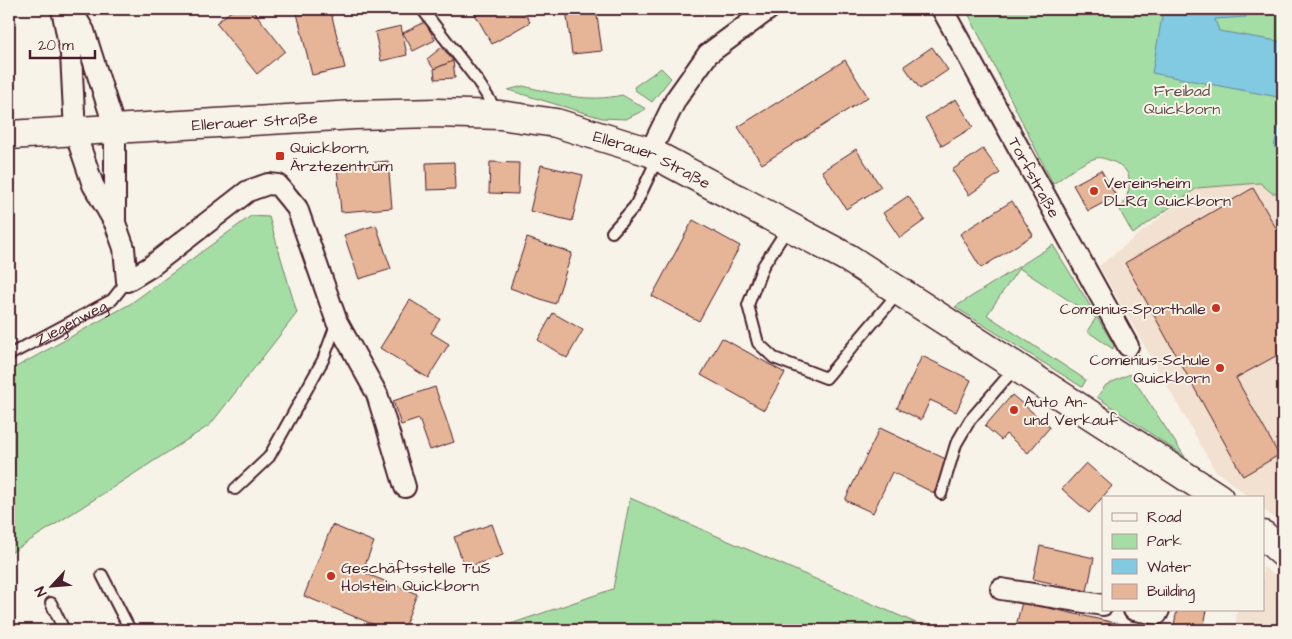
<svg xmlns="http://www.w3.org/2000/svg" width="1292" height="639" font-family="'Architects Daughter',sans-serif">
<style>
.built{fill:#f2e0d0}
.green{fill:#a5dea4;stroke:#787e68}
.water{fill:#81cae2;stroke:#6b8699}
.building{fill:#e6b598;stroke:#4a1f2b}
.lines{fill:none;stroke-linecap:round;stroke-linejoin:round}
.service-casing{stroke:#4a1f2b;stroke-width:14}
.minor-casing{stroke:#4a1f2b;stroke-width:24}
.secondary-casing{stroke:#4a1f2b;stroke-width:31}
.service{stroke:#f7f3e8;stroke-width:10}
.minor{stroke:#f7f3e8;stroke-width:20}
.secondary{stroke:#f7f3e8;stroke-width:28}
.poi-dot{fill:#c8321e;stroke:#f7f3e8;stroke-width:2}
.labels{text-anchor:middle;stroke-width:4;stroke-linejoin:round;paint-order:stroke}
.park-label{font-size:16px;fill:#614f49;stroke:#f7f3e8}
.street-label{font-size:16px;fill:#4a1f2b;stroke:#f7f3e8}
.poi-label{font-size:16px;fill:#4a1f2b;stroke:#f7f3e8;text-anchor:start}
</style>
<rect width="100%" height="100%" fill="#f7f3e8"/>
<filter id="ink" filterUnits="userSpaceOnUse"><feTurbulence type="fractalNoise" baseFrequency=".02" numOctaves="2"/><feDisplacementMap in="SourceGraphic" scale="10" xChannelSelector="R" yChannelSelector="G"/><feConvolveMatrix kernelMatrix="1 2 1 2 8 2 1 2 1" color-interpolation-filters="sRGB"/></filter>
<g filter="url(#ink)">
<g class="built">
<path d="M1260,183L1272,193H1283V525L1263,509V498H1250L1215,470L1099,266L1197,188Z"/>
<path d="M1263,567L1283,580V630H1235L1237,610H1263Z"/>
</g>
<g class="green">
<path d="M971,9H1283V193H1272L1260,183L1197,188L1133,234L1120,211C1130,192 1138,170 1111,161C1106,159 1101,157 1096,158C1081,162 1066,175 1053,184L967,11Z"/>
<path d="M661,68L671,78L652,102L635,90L634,87Z"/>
<path d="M523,86C557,94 589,103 622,95L646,109L626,119L602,118L508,90Z"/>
<path d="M251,216L269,217L297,313L210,425L9,554V371L130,304Z"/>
<path d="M1053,245L1114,345L1113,349L1087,331L1096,318L1019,268L987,315L1086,380L1082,387L955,307Z"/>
<path d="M1130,374L1185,457L1097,397L1106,385Z"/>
<path d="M630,498L932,630H731V627H735L713,622V630H493L613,589Z"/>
</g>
<g class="water">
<path d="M1166,9H1246V17L1215,19L1219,31L1283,42V98L1152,73L1163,11Z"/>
<path d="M1282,112H1283V149L1274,147Z"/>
</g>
<g class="building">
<path d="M234,9H252L285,51L257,74L216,23Z"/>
<path d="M296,9H330L345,68L312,75Z"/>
<path d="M472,9H522L530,22L492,44Z"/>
<path d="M566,9H596L602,51L572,54Z"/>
<path d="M425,22L435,40L413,51L403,33Z"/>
<path d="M401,26L407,55L381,61L375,32Z"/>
<path d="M442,47L453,61L434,69L427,59Z"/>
<path d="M932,47L948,70L920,89L904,66Z"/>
<path d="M845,60L868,97L762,164L738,127Z"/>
<path d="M453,61L455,78L435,79L434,69Z"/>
<path d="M956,99L973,127L942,146L925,118Z"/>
<path d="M856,149L881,187L846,209L822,171Z"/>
<path d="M983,149L1000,173L969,195L952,170Z"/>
<path d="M388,161L392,208L341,212L337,166Z"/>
<path d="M454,162L455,189L427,190L426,163Z"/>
<path d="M490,162L519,163L518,194L489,193Z"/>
<path d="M541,165L583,175L572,221L530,211Z"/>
<path d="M1101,170L1116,196L1088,211L1073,185Z"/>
<path d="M1253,188L1283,240V352L1236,378L1279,455L1243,476L1125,263Z"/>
<path d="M908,196L925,220L900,238L883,213Z"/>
<path d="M1012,201L1033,235L981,268L960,234Z"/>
<path d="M693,220L740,246L699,321L652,296Z"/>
<path d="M376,225L391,269L359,279L344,235Z"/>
<path d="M527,238L572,253L555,304L510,288Z"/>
<path d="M410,300L440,319L431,333L449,344L428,378L380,348Z"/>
<path d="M553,313L583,330L567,358L538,340Z"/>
<path d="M722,338L785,373L764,410L701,375Z"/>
<path d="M922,356L971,380L956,412L930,400L921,420L897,408Z"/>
<path d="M435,387L454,442L430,450L419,419L401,425L393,401Z"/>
<path d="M1012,395L1050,427L1028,453L1006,434L1001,440L985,426Z"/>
<path d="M880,428L950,461L934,493L892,472L873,513L845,500Z"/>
<path d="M1086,463L1112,486L1089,513L1062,489Z"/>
<path d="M492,524L503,555L465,568L454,537Z"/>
<path d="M332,525L374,542L362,572L417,594L403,630H387L304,596Z"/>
<path d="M1040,546L1094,558L1087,591L1033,579Z"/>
<path d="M1022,602L1120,624L1119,630H1015Z"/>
<path d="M1177,610H1207L1203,630H1173Z"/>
</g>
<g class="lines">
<defs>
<g id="service">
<path d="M422,9L477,80L498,113"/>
<path d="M788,228L763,266L748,305L758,343L774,358L826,378L899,292"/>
<path d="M612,232L635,206L658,157"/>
<path id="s1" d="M9,355L112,300L127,281"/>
<path d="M235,489L269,457L323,360L337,322"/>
<path d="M941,494L956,444L970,420L1015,368"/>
<path d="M102,575L130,630"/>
<path d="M51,603L64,630"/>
</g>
<g id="minor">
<path d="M62,9L71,54L75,132L93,185L115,223L124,248L127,281L150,267L248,191L268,184L278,185L297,208L337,322L377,394L405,487"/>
<path d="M71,9L84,31L115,129V223"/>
<path id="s2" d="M942,9L1128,346"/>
<path d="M650,152L676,99L708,54L769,9"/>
<path d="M1001,589L1103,605"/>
<path d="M1134,610L1157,614L1159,610"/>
</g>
<g id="secondary">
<path id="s3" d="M9,135L355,115L437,113L500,115L556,123L650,152L848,258L1219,498"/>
<path d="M1263,535L1283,553"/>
</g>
</defs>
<use href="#service" class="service-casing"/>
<use href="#minor" class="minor-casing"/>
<use href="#secondary" class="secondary-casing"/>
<use href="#service" class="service"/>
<use href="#minor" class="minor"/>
<use href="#secondary" class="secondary"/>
</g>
</g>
<g class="poi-dot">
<rect x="275" y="151" width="10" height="10" rx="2.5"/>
<circle cx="1094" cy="191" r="5"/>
<circle cx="1216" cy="308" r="5"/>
<circle cx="1220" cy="368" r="5"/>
<circle cx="1014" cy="410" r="5"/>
<circle cx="331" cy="576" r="5"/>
</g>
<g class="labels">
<g class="park-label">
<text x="1182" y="96">Freibad<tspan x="1182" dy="18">Quickborn</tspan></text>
</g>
<g class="street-label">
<text dy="6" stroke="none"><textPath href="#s3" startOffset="246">Ellerauer Straße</textPath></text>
<text dy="6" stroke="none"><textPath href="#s3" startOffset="651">Ellerauer Straße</textPath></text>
<text dy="6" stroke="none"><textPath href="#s2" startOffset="192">Torfstraße</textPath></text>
<text dy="6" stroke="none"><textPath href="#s1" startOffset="70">Ziegenweg</textPath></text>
</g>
<g class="poi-label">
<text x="290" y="153">Quickborn,<tspan x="290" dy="18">Ärztezentrum</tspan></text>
<text x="1104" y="188">Vereinsheim<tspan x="1104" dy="18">DLRG Quickborn</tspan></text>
<text x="1206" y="314" text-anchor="end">Comenius-Sporthalle</text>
<text x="1210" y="365" text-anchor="end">Comenius-Schule<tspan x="1210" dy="18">Quickborn</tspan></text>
<text x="1024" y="407">Auto An-<tspan x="1024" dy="18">und Verkauf</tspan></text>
<text x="341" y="573">Geschäftsstelle TuS<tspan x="341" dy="18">Holstein Quickborn</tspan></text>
</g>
</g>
<rect width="1292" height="639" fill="none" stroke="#f7f3e8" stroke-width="30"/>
<rect x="15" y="15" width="1262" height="609" fill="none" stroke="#4a1f2b" stroke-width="2" filter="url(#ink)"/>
<rect x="1102" y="496" width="162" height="115" fill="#f7f3e8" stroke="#b29e9c"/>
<rect x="1112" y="513" width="25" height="8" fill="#f7f3e8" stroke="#b29e9c"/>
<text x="1147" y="522" font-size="15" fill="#4a1f2b">Road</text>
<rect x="1112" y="534" width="25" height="15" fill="#a5dea4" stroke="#b29e9c"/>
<text x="1147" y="546" font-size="15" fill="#4a1f2b">Park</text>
<rect x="1112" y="559" width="25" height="15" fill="#81cae2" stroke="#b29e9c"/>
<text x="1147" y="572" font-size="15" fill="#4a1f2b">Water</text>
<rect x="1112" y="584" width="25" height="15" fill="#e6b598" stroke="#b29e9c"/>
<text x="1147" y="596" font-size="15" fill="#4a1f2b">Building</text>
<g transform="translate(52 586) rotate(244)" stroke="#f7f3e8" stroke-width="4" paint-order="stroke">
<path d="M0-4L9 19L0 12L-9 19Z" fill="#4a1f2b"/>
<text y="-8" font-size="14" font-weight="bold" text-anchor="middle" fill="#4a1f2b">N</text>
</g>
<path d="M30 50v8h65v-8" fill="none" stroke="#4a1f2b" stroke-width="2.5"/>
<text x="38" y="50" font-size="15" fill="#4a1f2b" stroke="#f7f3e8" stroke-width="4" paint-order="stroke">20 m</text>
</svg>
